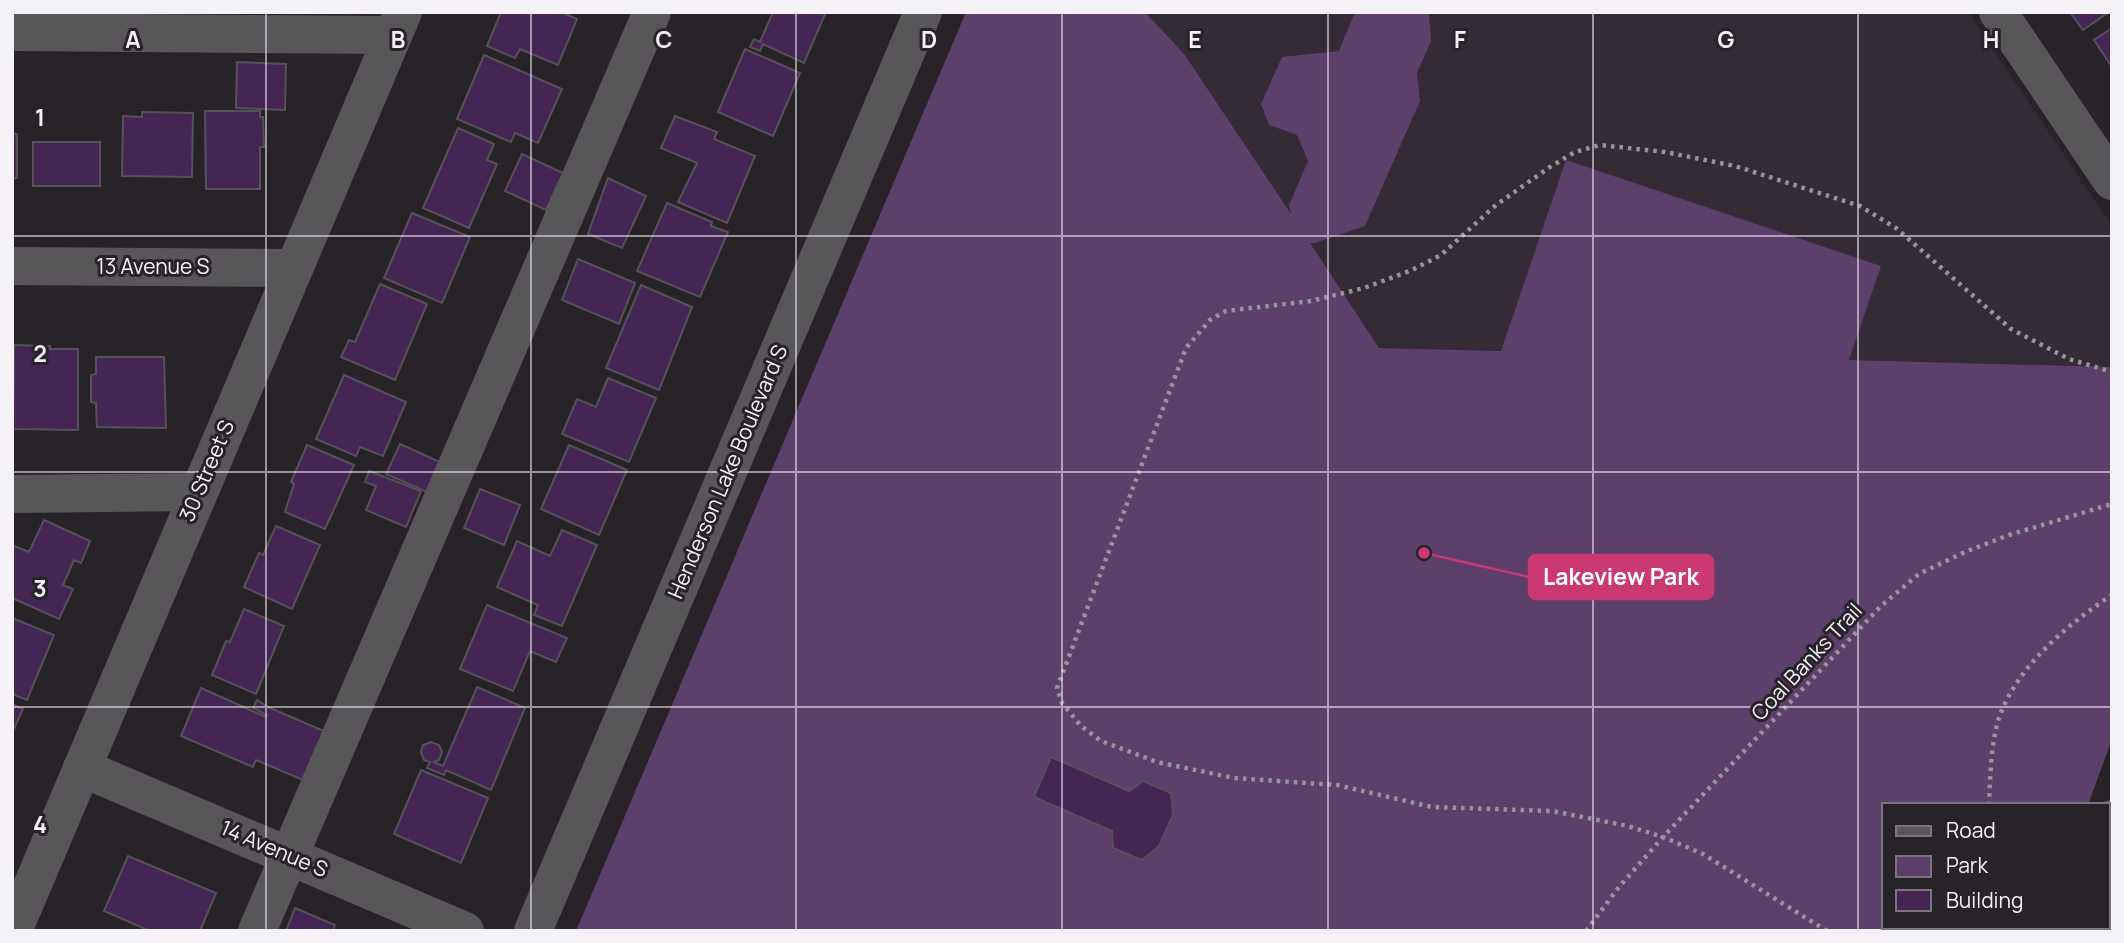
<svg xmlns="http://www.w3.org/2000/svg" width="2124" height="943" font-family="Manrope,sans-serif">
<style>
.built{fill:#332c37}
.green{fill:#5c3f6b}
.building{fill:#442554;stroke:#555158;stroke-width:2}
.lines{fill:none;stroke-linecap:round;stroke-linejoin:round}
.path{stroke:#979499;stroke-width:4.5;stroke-dasharray:3.5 5;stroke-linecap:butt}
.minor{stroke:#585659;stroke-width:38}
.grid{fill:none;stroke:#f5f2f7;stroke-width:2;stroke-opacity:0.55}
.labels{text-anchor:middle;stroke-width:6;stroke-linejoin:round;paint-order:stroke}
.street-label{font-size:21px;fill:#f5f2f7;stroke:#272329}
.grid-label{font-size:23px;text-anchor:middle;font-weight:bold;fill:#f5f2f7;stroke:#272329;stroke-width:6;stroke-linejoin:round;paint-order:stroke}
.leader{fill:none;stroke:#ca3972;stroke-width:2.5}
.callout-dot{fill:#ca3972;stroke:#272329;stroke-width:2.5}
.callout{fill:#ca3972;stroke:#ca3972;stroke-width:2.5}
.callout-label{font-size:23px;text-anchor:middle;font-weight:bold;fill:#fff}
</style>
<rect width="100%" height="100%" fill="#272329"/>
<path class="built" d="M1145,12H1968L2112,226V367L1379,348L1185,55Z"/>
<path class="green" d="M966,12H1145L1185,55L1291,214L1289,205L1308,161L1297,135L1269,125L1261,104L1282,57L1339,51L1355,12H1429L1431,41L1417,73L1420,101L1365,226L1315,243H1310L1379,348L1501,351L1566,160L1881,266L1849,360L2112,367V739L2088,805H1884V927H2060V931H576Z"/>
<g class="building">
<path d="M125,12H167V17L125,15Z"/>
<path d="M501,12H561L577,19L558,65L520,49L515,58L487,46Z"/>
<path d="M773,12H826L804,63L763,44L760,51L750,47L754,39L760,42Z"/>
<path d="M2070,12H2109L2083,30Z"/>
<path d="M2112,28V67L2094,40Z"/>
<path d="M745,49L800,73L773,136L718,112Z"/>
<path d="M484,55L562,89L538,143L515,133L511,142L457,119Z"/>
<path d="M237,62L286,64L285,110L236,108Z"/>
<path d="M205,111H260V117H263L264,147H260V189H206Z"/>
<path d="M142,112L193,113L192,177L122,176L123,116L142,117Z"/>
<path d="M675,116L717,132L714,139L755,156L727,223L678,202L697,163L661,148Z"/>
<path d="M458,128L494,144L487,160L497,164L469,228L423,208Z"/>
<rect x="12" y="134" width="5" height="44"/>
<rect x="33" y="142" width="67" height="44"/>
<path d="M522,154L563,173L546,210L505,191Z"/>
<path d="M608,178L646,196L622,248L588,234Z"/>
<path d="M667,203L712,222L711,226L728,232L700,297L637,271Z"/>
<path d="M412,213L470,237L442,303L384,278Z"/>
<path d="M578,259L635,283L619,324L562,300Z"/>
<path d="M380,284L427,304L395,380L341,357L349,340L355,342Z"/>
<path d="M641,285L692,307L659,390L606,368Z"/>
<path d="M14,345L50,346V349H78V430L13,429Z"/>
<path d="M96,357H164L166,428L97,427L96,403L91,402V375L96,374Z"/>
<path d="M344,375L406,402L383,456L360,447L356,456L316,439Z"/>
<path d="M608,378L656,398L629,462L562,434L577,399L596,407Z"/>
<path d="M400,444L440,462L427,492L386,474Z"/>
<path d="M307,445L354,465L325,529L285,512L294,484L291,482Z"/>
<path d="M569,445L627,470L599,535L541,509Z"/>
<path d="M369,471L421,491L406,527L366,510L376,486L365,482Z"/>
<path d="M480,489L520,505L504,545L464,528Z"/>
<path d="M44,520L90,541L81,563L74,560L63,585L73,589L59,619L12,598V545L29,552Z"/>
<path d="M276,526L320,545L292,609L244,587L259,553L263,555Z"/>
<path d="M562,530L597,545L562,626L534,615L538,605L497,587L517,541L550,556Z"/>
<path d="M487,605L567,638L556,662L530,651L513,691L460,669Z"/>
<path d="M244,609L284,626L256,694L212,675L226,641L230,642Z"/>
<path d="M12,618L54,635L27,700L12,694Z"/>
<path d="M477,687L525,708L491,790L446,770L444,775L427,768L430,762L424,760L421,752L423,745L431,742L439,745L442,752L439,760L434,762L443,766Z"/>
<path d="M201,688L266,717L267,715L253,708L257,700L270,708L324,731L303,780L256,760L253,767L181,736Z"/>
<path d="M12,704L23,709L12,733Z"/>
<path d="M1051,757L1129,791L1143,781L1171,793L1173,815L1159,846L1142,860L1113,848L1112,831L1034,797Z"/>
<path d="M421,770L488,798L461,863L394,834Z"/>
<path d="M128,856L216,893L200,931H150L104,911Z"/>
<path d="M295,908L335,925L333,931H286Z"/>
</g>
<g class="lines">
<g class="path">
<path d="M1989,805C1990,779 1991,742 1999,718C2017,666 2068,624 2112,595"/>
<path d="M1586,931L1619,887L1663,837L1881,606L1919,574L1965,552L2009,535L2112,504"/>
<path d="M1827,931L1703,854L1663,837L1628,826L1552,811L1432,807L1337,785L1234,778L1157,762L1101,741L1081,726L1062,703L1057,688L1186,348L1210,320L1226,311L1311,301L1364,288L1412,270L1441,255L1496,205L1550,167L1575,152L1600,145L1665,152L1735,166L1860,206L1896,228L2011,329L2069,359L2112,372"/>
<path d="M1982,931L1983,927"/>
</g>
<g class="minor">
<path d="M1998,12L2112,181"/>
<path d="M12,32L393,35"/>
<path d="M12,266L293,268"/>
<path d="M12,494L199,492"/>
<path d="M82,768L465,931"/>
<path d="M2108,829L2112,819"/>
<path d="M2108,882L2112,883"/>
<path d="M13,931L403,12"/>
<path d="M257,931L652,12"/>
<path d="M533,931L923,12"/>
<path d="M2092,931L2093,927"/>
</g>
</g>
<path class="grid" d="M266,12V931M531,12V931M796,12V931M1062,12V931M1328,12V931M1593,12V931M1858,12V931M12,236H2112M12,472H2112M12,707H2112"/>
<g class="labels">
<g class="street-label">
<text x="153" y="274">13 Avenue S</text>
<text transform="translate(207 471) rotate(-67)" y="7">30 Street S</text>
<text transform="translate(728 472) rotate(-67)" y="7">Henderson Lake Boulevard S</text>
<text transform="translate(1807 662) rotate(-47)" y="7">Coal Banks Trail</text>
<text transform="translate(274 849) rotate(23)" y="7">14 Avenue S</text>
</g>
</g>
<g class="grid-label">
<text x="133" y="48">A</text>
<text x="398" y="48">B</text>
<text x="664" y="48">C</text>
<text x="929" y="48">D</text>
<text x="1195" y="48">E</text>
<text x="1460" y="48">F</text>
<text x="1726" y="48">G</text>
<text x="1991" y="48">H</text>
<text x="40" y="126">1</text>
<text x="40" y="362">2</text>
<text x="40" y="597">3</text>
<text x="40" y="833">4</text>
</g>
<path class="leader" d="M1424 553L1529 577"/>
<circle class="callout-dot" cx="1424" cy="553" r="7"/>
<rect class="callout" x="1529" y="555" width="184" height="44" rx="7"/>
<g class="callout-label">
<text x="1621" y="585">Lakeview Park</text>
</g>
<rect width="2124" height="943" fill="none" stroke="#f5f2f7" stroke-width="28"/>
<rect x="1882" y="803" width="228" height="126" fill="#272329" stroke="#79767b" stroke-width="2"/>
<rect x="1896" y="826" width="35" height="10" fill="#585659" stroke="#79767b" stroke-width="2"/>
<text x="1946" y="838" font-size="21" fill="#f5f2f7">Road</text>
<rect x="1896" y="856" width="35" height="21" fill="#5c3f6b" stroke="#79767b" stroke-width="2"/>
<text x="1946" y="873" font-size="21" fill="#f5f2f7">Park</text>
<rect x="1896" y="890" width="35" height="21" fill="#442554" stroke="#79767b" stroke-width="2"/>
<text x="1946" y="908" font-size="21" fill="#f5f2f7">Building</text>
</svg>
